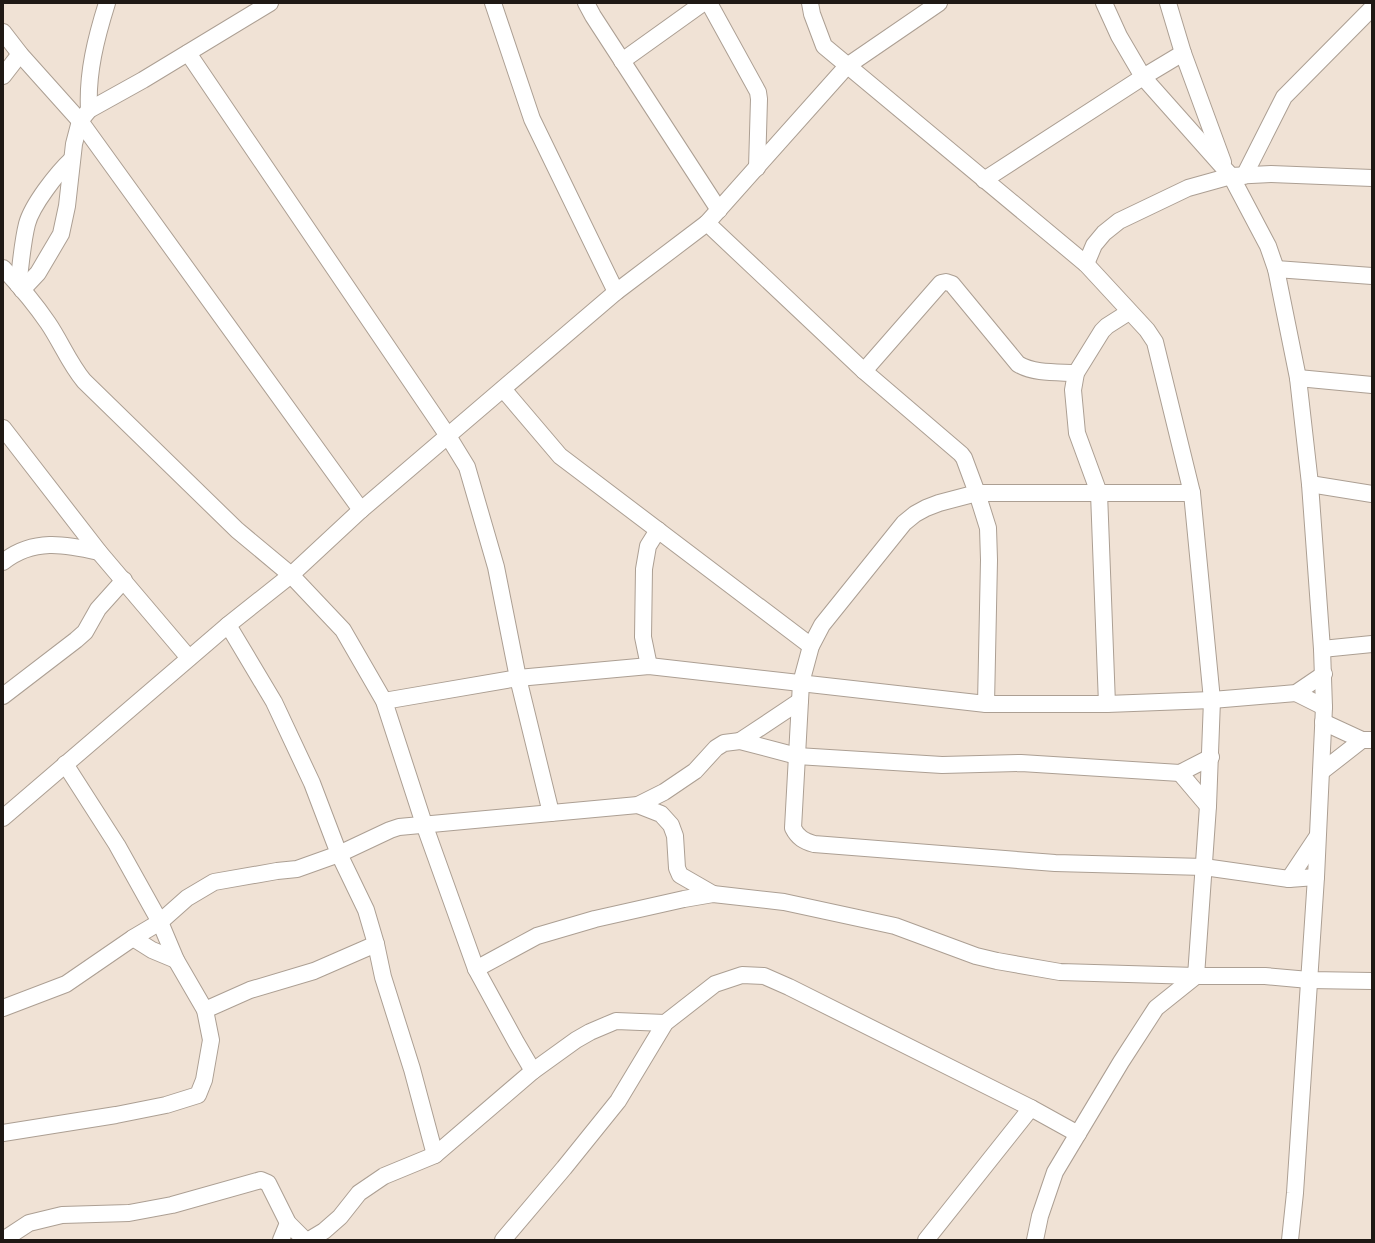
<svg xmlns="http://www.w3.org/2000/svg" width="1375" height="1243" font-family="Lora,serif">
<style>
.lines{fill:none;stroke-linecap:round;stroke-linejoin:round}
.minor-casing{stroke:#ac9f93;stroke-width:18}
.minor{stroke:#fff;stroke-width:16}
</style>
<rect width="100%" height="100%" fill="#f0e2d5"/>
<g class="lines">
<defs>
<g id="minor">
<path d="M493,3L532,119L616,292"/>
<path d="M586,3L593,16L719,210"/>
<path d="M709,3L758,92L759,99L757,168"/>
<path d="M1104,3L1119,36L1143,77L1231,176L1268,246L1276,269L1298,378L1310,484L1322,649L1324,707L1316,877L1295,1193L1290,1240"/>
<path d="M1168,3L1183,53L1223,162"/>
<path d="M3,32L20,54L80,121L361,510"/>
<path d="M188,53L448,436L467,467L496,567L518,678L551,813"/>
<path d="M622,61L703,3"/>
<path d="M3,76L20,54"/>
<path d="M89,110C87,73 96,38 107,3"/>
<path d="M1244,176L1284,97L1372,8"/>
<path d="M984,180L1143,77L1183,53"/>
<path d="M707,223L864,371L961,454L964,458L977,493L988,528L989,560L986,704"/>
<path d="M1086,264L1094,245L1104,233L1119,221L1188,188L1231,176L1271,174L1372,178"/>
<path d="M3,268C19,285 35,304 48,323C61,342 69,363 84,381L237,530L291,575L343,630L384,701L424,824L476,969L516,1042L533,1071"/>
<path d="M1276,269L1372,276"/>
<path d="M18,285C21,265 22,244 27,224C32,205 57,173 72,159"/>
<path d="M22,290L38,273L61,234L67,206L74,144L80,121L89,110L143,80L270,3"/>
<path d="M864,371L941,283L946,282L952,284L1018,364C1034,374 1058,372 1076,373"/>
<path d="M1298,378L1372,385"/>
<path d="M503,389L560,456L811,646"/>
<path d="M3,428L99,552L189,658"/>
<path d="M1310,484L1372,494"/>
<path d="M1192,493H977L939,503L926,508L915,514L904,523L822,625L811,646L801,683L793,828C798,838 804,841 814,844L1055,863L1204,867L1289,879L1316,877"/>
<path d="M3,562C33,538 65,544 99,552"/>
<path d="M228,625L274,702L312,783L339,854L366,910L376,944"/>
<path d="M1322,649L1372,644"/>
<path d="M649,666L643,637L644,569L648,546L658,530"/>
<path d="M1296,693L1324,707"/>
<path d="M3,696L76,640L85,632L98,609L124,580"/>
<path d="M384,701L518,678L649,666L986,704H1107L1212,700L1296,693L1324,674"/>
<path d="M1107,704L1099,493L1077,433L1073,390L1076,373L1102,331L1107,326L1129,312"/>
<path d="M1323,722L1362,740H1372"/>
<path d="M740,741L800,701"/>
<path d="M1321,772L1362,740"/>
<path d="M1180,773L1208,806"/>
<path d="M638,805L661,814L671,825L675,836L677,868L680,875L713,894"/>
<path d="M3,818L228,625L291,575L361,510L616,292L707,223L847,66L939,3"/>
<path d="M1289,879L1317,837"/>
<path d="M133,938L152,950L176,960"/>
<path d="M476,969L537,936L595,919L684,899L713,894L784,902L895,926L976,956L997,961L1060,972L1196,976L1208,806L1212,700L1192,493L1155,342L1147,330L1086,264L824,46L812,14L810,3"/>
<path d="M3,1008L66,984L133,938L160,922L187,898L214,882L277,871L297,869L339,854L390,830L399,827L638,805L664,792L695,771L716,748L724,743L740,741L797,756L942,765L1021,763L1180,773L1211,757"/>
<path d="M205,1010L250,990L314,971L376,944L383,977L412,1069L435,1155"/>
<path d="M3,1133L116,1115L166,1105L198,1095L204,1080L211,1040L205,1010L176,960L160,922L117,845L65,764"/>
<path d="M3,1240L29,1223L62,1215L129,1213L172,1205L261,1180L268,1183L288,1223L305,1240"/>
<path d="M281,1240L288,1223"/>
<path d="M309,1240L324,1231L340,1217L359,1193L384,1176L435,1155L533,1071L576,1040L590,1032L616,1021L665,1023"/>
<path d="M503,1240L564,1168L618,1101L665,1023L715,984L742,975L764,976L789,987L1031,1108L1078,1134"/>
<path d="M926,1240L1031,1108"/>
<path d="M1035,1240L1040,1216L1055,1172L1121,1062L1156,1008L1196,976H1265L1309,980L1372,981"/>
</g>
</defs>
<use href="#minor" class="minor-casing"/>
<use href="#minor" class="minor"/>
</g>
<rect width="1375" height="1243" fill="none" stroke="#1f1915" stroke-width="8"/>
</svg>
